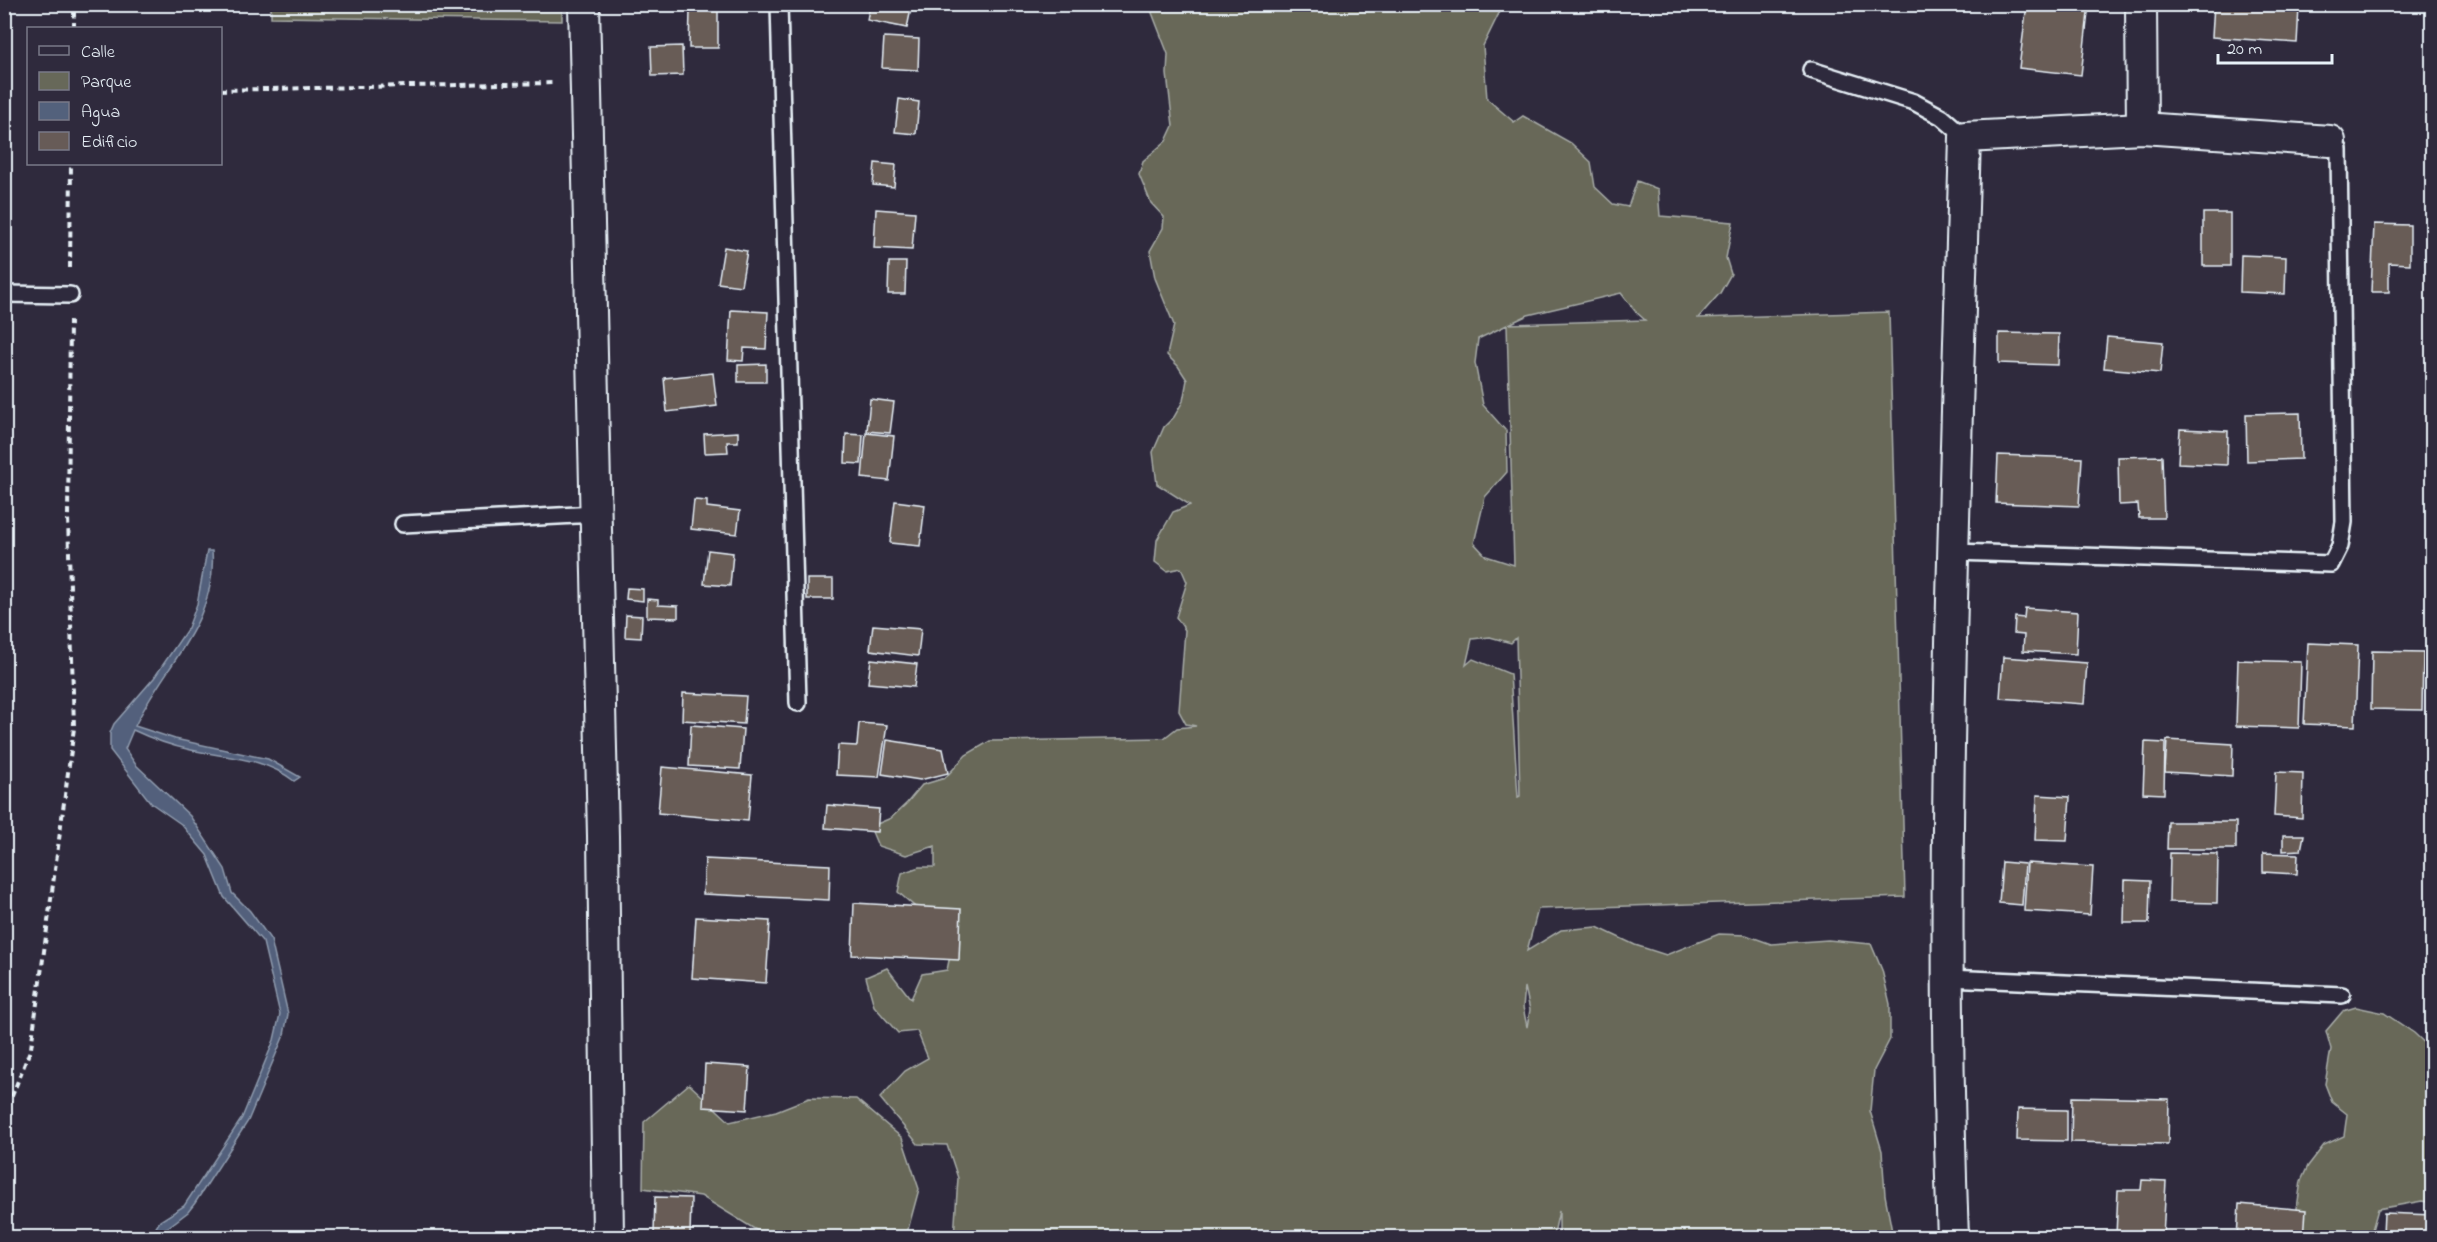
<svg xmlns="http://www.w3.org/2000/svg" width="2437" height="1242" font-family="'Indie Flower',sans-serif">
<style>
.green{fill:#676859;stroke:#a8aca8;stroke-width:1.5;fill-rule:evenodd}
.water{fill:#53617c;stroke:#8f9bae;stroke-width:1.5}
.building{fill:#675b57;stroke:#e8f1f8;stroke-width:1.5}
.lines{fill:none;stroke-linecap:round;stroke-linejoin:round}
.service-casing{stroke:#e8f1f8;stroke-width:20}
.minor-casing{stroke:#e8f1f8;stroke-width:34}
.path{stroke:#e8f1f8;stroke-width:4;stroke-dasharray:6 4.5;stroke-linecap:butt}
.service{stroke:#2f2a3d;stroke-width:15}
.minor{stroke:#2f2a3d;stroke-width:30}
</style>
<rect width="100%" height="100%" fill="#2f2a3d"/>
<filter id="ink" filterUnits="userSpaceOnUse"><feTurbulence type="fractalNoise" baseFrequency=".0167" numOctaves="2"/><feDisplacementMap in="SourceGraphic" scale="12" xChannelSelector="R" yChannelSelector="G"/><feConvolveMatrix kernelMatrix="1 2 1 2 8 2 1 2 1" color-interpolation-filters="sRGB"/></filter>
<g filter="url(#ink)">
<g class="green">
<path d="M271,5H562V21L271,17Z"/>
<path d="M1149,5H1503L1483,46L1487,99L1514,122L1523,116L1571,143L1591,162L1595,187L1613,204L1628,207L1637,181L1658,189L1660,216L1733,222L1726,258L1731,274L1720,293L1698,318L1889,312L1905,897L1538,909L1527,951L1561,930L1597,927L1635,945L1666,955L1719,934L1746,935L1771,944L1828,940L1871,944L1882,970L1890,1004V1039L1874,1070L1870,1111L1882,1151L1885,1195L1893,1237H1559V1211L1553,1238L954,1237L958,1178L947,1145L918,1144L880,1098L905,1071L928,1058L917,1031L898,1033L874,1006L866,977L887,968L911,999L922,974L947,970L957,923L920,911L898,892L902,873L919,867H935V846L906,855L878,846L870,827L891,818L907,803L922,785L945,778L966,755L990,741L1164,738L1177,728L1196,726L1186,724L1179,711L1185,630L1176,617L1187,582L1181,568L1167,571L1155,562L1157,540L1173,512L1190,505L1157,484L1153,452L1164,427L1174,417L1183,401L1187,380L1178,366L1167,355L1174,325L1155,278L1150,251L1163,228L1164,217L1151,203L1139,174L1143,161L1166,141L1173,126L1167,74L1168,54ZM1621,293L1635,311L1645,320L1509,324L1528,315ZM1507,325L1514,565L1486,556L1474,543L1485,497L1507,472L1506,431L1483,405L1475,363L1478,339ZM1490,637L1511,643L1516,638L1520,796L1518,797L1510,674L1473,659L1466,665L1472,639ZM1525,987L1530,1010L1527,1027L1523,1007Z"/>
<path d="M2356,1007L2384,1013L2414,1033L2432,1050V1203L2422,1201L2378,1209L2370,1237H2302L2296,1215L2301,1181L2308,1166L2324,1145L2344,1136L2347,1114L2332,1102L2325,1084L2331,1049L2326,1031L2343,1011Z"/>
<path d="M689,1084L730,1122L776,1111L809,1098L856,1099L902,1138L919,1189L906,1237L769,1238L701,1196L643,1188L644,1122Z"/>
</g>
<path class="water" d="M207,551H212C218,621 163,667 135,726L175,739L268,759L300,777L294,781C263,757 228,758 191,750C171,746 152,739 133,730L125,749L136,765L190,816L225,869L232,893L250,911L271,940L288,1014L284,1035L248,1121L195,1203L188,1212L167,1228L160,1237H150L160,1221L184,1206L242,1118L274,1040L280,1014L263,942L224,897L207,855L181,824L151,803L110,750V733L114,724L154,678L188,628L197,604Z"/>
<g class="building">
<path d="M870,4H912L907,28L867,20Z"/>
<path d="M2027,4H2089L2081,75L2019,68Z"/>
<path d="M2214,4L2299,7L2297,43L2212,37Z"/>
<path d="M690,11H718V48H689Z"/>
<path d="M884,37L919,39L918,70L882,68Z"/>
<path d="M682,46L683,75L652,76L651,47Z"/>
<path d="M899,99L919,102L916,134L895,132Z"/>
<path d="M875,163L896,165L894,187L873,185Z"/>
<path d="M876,209L915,212L912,250L874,248Z"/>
<rect x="2203" y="213" width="27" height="53"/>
<path d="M2374,224L2410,225V264L2389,263V292H2371Z"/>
<path d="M724,247L747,251L741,286L718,283Z"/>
<path d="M2241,255L2286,257L2285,294L2240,292Z"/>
<path d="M889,262H906L905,294H888Z"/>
<path d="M731,310L768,312L766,349L744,348L743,361L728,360Z"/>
<path d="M1999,333L2059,334L2058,365L1999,363Z"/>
<path d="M2107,337L2163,342L2160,373L2104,368Z"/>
<path d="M766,364V382H738V365Z"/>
<path d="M713,373L717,406L667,412L664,378Z"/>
<path d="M870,399L894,402L890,433L867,431Z"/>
<path d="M2300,413L2301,459L2247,461L2246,414Z"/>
<path d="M2180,429L2228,431L2227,465L2178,463Z"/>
<path d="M738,432V442H727L728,452L705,453L704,434Z"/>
<path d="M866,433L894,436L889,481L862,478Z"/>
<path d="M846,434L863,435L861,464L845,463Z"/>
<path d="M1998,455L2082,458L2079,506L1996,503Z"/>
<path d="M2162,456L2164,518H2139L2138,504L2119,505L2118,457Z"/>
<path d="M694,500L707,501V507L740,511L737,534L691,529Z"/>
<path d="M895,501L925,505L920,546L890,543Z"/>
<path d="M708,550L733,553L730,586L704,584Z"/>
<rect x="807" y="579" width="26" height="20"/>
<path d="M627,588L643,589V601L626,599Z"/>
<path d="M647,599L658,600V605L678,606V618L647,617Z"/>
<path d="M2025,608L2078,612L2076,654L2023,651L2024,635L2014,634L2015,617L2024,618Z"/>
<path d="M626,615L642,616L641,638L625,637Z"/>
<path d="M873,625L921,629L918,656L870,650Z"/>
<path d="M2308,643L2358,645L2355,726L2304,724Z"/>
<path d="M2372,651L2423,652L2422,710L2371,709Z"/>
<path d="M2003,657L2087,663L2084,704L2000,698Z"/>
<path d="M871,659L917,664L914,687L868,683Z"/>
<path d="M2238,660L2301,662L2299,728L2236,726Z"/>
<path d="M683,693L746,696L744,724L682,720Z"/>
<path d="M859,723L887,725L879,777L836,775L838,745L857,746Z"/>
<path d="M691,725L743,729L740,769L689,766Z"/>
<path d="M887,740L943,749L948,773L920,780L882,774Z"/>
<path d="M2167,740L2233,744L2232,776L2165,772Z"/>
<path d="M2145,742L2165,743L2164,794L2143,793Z"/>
<path d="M662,767L752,775L748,821L658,813Z"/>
<path d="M2276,772L2303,773L2302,818L2274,816Z"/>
<path d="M2037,795L2070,797L2067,841L2035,840Z"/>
<path d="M827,805L879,809L877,832L825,828Z"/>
<path d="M2168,822H2236V849H2167Z"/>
<path d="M2283,835H2304L2301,850L2283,851Z"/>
<path d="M2170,853L2218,854L2217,903L2169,902Z"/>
<path d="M2263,853L2298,854L2297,874L2263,872Z"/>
<path d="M705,859L830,865L829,900L703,894Z"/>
<path d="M2002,862L2025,864L2022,905L1999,903Z"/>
<path d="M2027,863L2093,867L2090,915L2024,911Z"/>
<path d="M2125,880L2150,881L2149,923H2124Z"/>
<path d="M854,903L961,909L959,960L852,955Z"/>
<path d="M696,917L770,921L766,983L692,978Z"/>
<path d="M705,1064L750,1067L747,1110L703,1107Z"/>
<path d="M2072,1097L2169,1099L2168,1144L2071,1142Z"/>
<path d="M2018,1109L2067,1110V1141L2017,1140Z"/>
<path d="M2142,1180L2166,1181L2163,1237L2116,1236L2118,1190H2141Z"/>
<path d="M655,1197L691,1198L690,1235L654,1234Z"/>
<path d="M2239,1204L2306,1210L2304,1238H2237Z"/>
<path d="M2384,1213L2432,1215V1238L2383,1235Z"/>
</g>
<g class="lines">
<defs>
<g id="service">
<path d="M779,4L798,703"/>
<path d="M1811,70L1914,102L1942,117L1965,137"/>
<path d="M4,294L70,295"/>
<path d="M403,524L596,514"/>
<path d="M1954,552L2331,564L2340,546L2344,522L2339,149L2330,141"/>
<path d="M1947,978L2342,995"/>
</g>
<g id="minor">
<path d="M584,4L603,836L608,1238"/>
<path d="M2141,4L2142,128"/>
<path d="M1953,1238C1939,871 1955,503 1965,137L2142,128L2330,141"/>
</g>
</defs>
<use href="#service" class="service-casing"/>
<use href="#minor" class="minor-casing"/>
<g class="path">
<path d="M74,28V4"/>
<path d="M220,90L552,83"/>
<path d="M70,268L71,164"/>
<path d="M4,1116L31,1048L74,728L68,517L70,320"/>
</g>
<use href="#service" class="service"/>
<use href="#minor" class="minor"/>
</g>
</g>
<rect width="2437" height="1242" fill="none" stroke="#2f2a3d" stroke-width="24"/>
<rect x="12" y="12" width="2413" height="1218" fill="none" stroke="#e8f1f8" stroke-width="2" filter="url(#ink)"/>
<rect x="27" y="27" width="195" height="138" fill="#2f2a3d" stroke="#797a88" stroke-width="1.5"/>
<rect x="39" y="46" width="30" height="9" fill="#2f2a3d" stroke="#797a88" stroke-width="1.5"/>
<text x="81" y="57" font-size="18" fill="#e8f1f8">Calle</text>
<rect x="39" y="72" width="30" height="18" fill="#676859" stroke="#797a88" stroke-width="1.5"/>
<text x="81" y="87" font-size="18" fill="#e8f1f8">Parque</text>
<rect x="39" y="102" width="30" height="18" fill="#53617c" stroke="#797a88" stroke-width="1.5"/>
<text x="81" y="117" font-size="18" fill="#e8f1f8">Agua</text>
<rect x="39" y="132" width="30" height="18" fill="#675b57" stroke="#797a88" stroke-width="1.5"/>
<text x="81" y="147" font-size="18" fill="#e8f1f8">Edificio</text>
<path d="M2218 54v9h114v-9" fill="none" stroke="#e8f1f8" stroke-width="3"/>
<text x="2227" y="54" font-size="18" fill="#e8f1f8" stroke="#2f2a3d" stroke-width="4.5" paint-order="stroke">20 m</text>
</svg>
